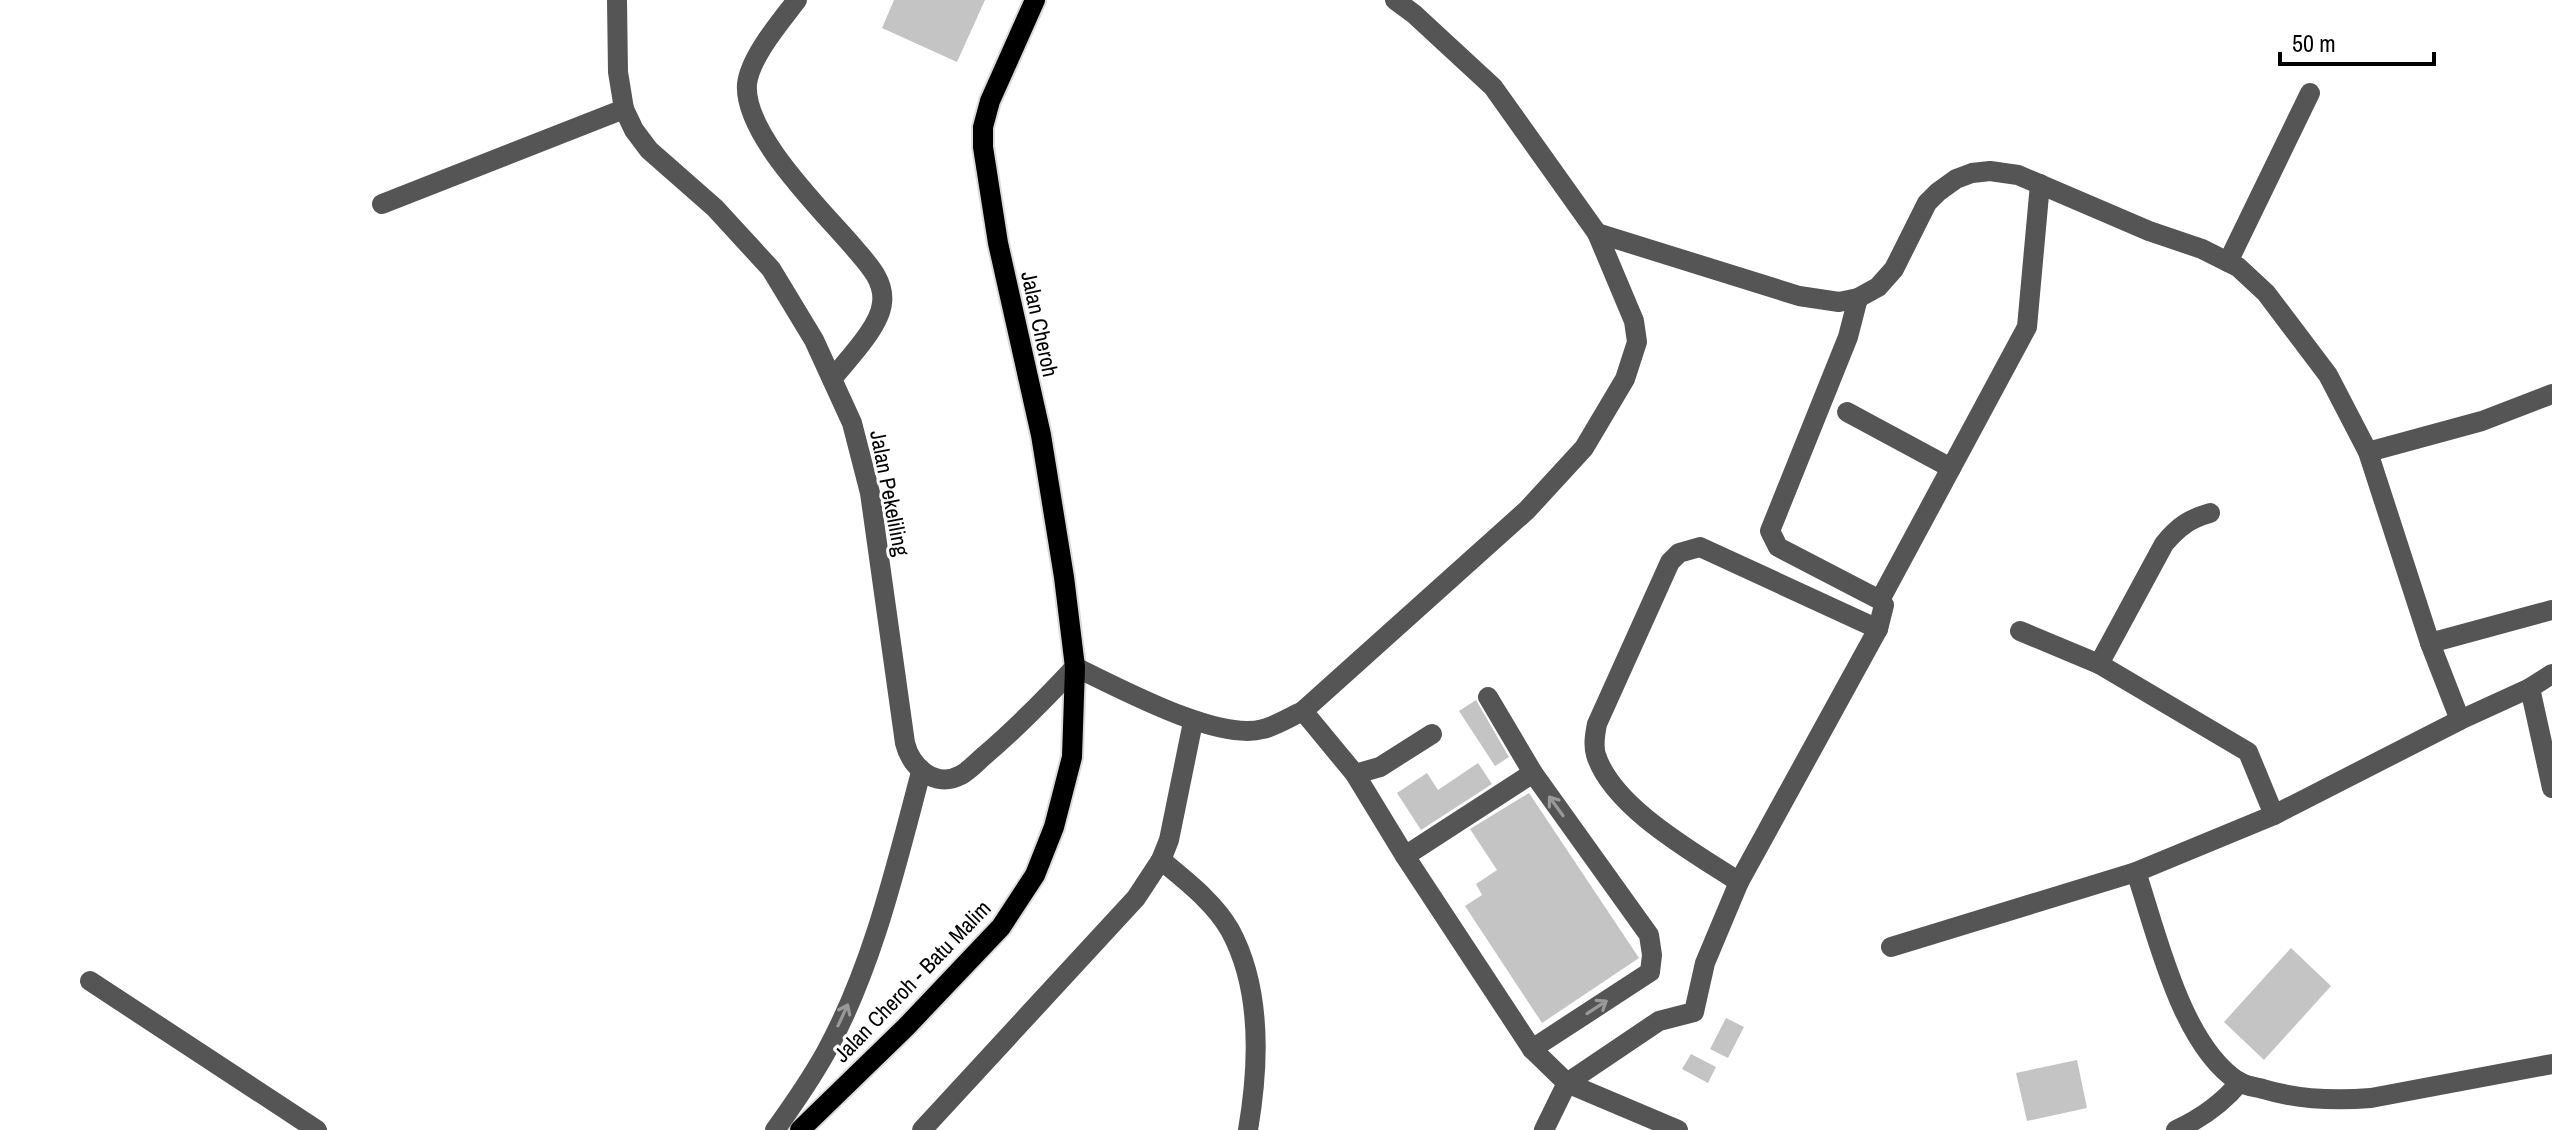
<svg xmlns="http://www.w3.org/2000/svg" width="2552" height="1130" font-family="'Archivo Narrow',sans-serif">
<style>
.building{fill:#c4c4c4}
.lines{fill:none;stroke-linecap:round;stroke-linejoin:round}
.major-casing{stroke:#dbdbdb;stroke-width:24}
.minor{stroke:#555;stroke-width:20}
.major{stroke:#000;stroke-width:20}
.oneway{stroke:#999}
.labels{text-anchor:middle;stroke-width:6;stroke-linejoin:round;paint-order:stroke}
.street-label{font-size:22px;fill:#000;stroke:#fff}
</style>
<rect width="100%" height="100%" fill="#fff"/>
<g class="building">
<path d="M894,0H985L957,62L882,28Z"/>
<path d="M1476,700L1509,757L1495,766L1459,711Z"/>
<path d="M1478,763L1492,784L1421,830L1397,793L1427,773L1438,790Z"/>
<path d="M1529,793L1639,958L1542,1023L1465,906L1482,895L1476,884L1497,870L1470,829Z"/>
<path d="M2291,948L2331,986L2264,1060L2224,1022Z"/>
<path d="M1726,1018L1744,1027L1728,1058L1710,1049Z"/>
<path d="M1691,1054L1716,1067L1708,1083L1682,1069Z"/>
<path d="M2077,1060L2087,1108L2027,1121L2016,1073Z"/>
</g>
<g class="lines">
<defs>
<path id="major" d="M800,1130L906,1027L1001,927L1035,875L1054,827L1072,757L1075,667L1064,577L1041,435L998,243L983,147V127L990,101L1035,0"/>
</defs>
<use href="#major" class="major-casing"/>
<g class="minor">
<path d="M617,0L618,72L624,109L634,130L649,150L715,208L771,269L814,340L852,423L870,493L905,743C911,767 935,789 961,775C969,771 978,761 985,755C1018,727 1046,698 1075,667C1118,687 1217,742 1263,729C1276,726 1290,717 1303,711L1527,510L1584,448L1625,379L1637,342L1634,321L1597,233L1493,87L1414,14L1395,0"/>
<path d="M797,0C781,21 750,57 747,84C743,135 824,212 856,250C869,265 885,282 882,303C880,327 847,360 832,379"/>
<path d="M382,204L624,109"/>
<path d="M1597,233L1799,296L1839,302L1858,298L1878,287L1894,269L1927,203L1938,192L1956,179L1972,173L1990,171L2018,175L2149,231L2202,249L2238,267L2266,293L2328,375L2368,452L2430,643L2460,720"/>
<path d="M2228,262L2310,93"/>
<path d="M1847,412L1951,468"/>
<path d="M2368,452L2482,421L2552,394"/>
<path d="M1880,600L2027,327L2040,184"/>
<path d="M2020,631L2099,664L2248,752L2274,815"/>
<path d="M2430,643L2552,610"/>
<path d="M2099,664L2164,544C2178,527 2189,519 2210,513"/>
<path d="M2530,688L2552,788"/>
<path d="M1488,697L1533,773"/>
<path d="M1303,711L1355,774L1405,856L1532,1049L1567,1083L1544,1130"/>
<path d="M1355,774L1380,767L1432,734"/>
<path d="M1405,856L1533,773L1649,935L1652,955L1650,972L1532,1049"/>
<path d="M1161,860C1186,881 1214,902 1230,930C1262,989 1259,1066 1248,1130"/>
<path d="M2136,872C2157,934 2181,1045 2239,1082C2246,1086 2255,1087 2263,1089C2299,1100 2334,1101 2371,1098L2552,1064"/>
<path d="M1739,882C1695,853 1613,808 1596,755C1593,745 1595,734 1597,724L1670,562L1679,553L1700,547L1878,629"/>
<path d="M1891,947L2136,872L2274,815L2460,720L2530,688L2552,674"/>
<path d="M90,981L317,1130"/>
<path d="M1567,1083L1659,1021L1694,1012L1705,963L1739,882L1878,629L1884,605L1880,600L1778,547L1770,531L1848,337L1858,298"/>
<path d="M1567,1083L1678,1130"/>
<path d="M775,1130C793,1105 811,1079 826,1052C873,966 896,866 921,772"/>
<path d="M922,1130L1136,898L1161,860L1169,840L1193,722"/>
<path d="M2176,1130C2202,1118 2222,1104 2240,1082"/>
</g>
<use href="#major" class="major"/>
</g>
<defs><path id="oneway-shaft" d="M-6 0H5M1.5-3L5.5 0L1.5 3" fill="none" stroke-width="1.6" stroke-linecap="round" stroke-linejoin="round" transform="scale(2)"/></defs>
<g class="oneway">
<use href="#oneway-shaft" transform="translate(1556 806) rotate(-126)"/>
<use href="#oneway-shaft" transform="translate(1597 1007) rotate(-33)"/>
<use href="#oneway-shaft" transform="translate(843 1015) rotate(-65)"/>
</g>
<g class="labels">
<g class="street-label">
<text transform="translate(1040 324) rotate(78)" y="8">Jalan Cheroh</text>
<text transform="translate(890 493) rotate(79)" y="8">Jalan Pekeliling</text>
<text transform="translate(912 981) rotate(-46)" y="8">Jalan Cheroh - Batu Malim</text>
</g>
</g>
<path d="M2280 52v12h154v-12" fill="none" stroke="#000000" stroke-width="4"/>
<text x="2292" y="52" font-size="24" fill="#000000" stroke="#ffffff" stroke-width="6" paint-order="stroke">50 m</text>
</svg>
